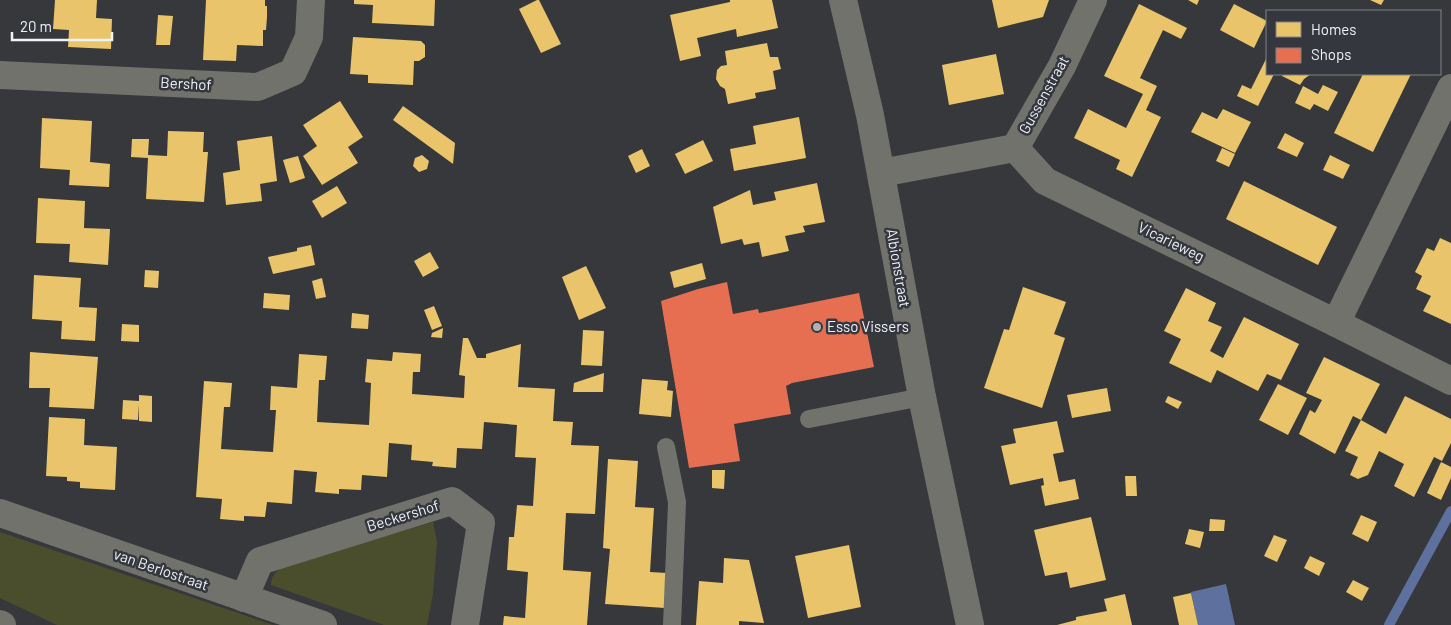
<svg xmlns="http://www.w3.org/2000/svg" width="1451" height="625" font-family="Barlow,sans-serif">
<style>
.green{fill:#4a4e2d}
.water{fill:#5e709e}
.homes{fill:#e9c46a}
.shops{fill:#e76f51}
.lines{fill:none;stroke-linecap:round;stroke-linejoin:round}
.stream{stroke:#5e709e;stroke-width:10}
.service{stroke:#70726b;stroke-width:18}
.minor{stroke:#70726b;stroke-width:28}
.tertiary{stroke:#70726b;stroke-width:28}
.poi-dot{fill:#afb1b5;stroke:#34373e;stroke-width:2}
.labels{text-anchor:middle;stroke-width:5;stroke-linejoin:round;paint-order:stroke}
.street-label{font-size:15px;fill:#f0f2f6;stroke:#34373e}
.poi-label{font-size:15px;fill:#f0f2f6;stroke:#34373e;text-anchor:start}
</style>
<rect width="100%" height="100%" fill="#36383c"/>
<g class="green">
<path d="M433,522L437,542L433,594L427,625H384L271,585C271,574 277,571 285,566Z"/>
<path d="M0,532L244,615L273,625H57L0,598Z"/>
</g>
<path class="water" d="M1226,584L1235,625H1198L1191,592Z"/>
<g class="homes">
<path d="M55,0H97L96,18L112,19L111,49L68,47L69,30L53,29Z"/>
<path d="M206,0H265V6H267V17L266,30H263V46L237,45L236,61L203,60Z"/>
<path d="M354,0H435L434,26L372,23L373,5L354,4Z"/>
<path d="M537,0H539L561,44L541,53L519,9Z"/>
<path d="M730,0H772L778,28L737,37L736,29L697,38L701,56L680,61L670,15L730,2Z"/>
<path d="M992,0H1049L1043,17L998,28Z"/>
<path d="M1188,0H1199L1197,5Z"/>
<path d="M1370,0H1384L1381,5Z"/>
<path d="M1139,4L1187,28L1181,39L1163,30L1140,78L1157,86L1146,110L1161,117L1132,177L1116,169L1120,160L1074,138L1088,109L1126,128L1143,94L1104,76Z"/>
<path d="M1234,4L1267,21L1254,48L1220,30Z"/>
<path d="M158,15L173,16L170,45H156Z"/>
<path d="M353,37L421,41L425,45V57L419,61H414L413,85L368,83V75L350,74Z"/>
<path d="M767,43L770,57H778L781,69L773,71L776,89L755,93L756,98L728,104L725,89L720,86L716,79L717,70L721,66L727,65L725,51Z"/>
<path d="M996,54L1004,94L949,105L942,65Z"/>
<path d="M1267,57V74H1274L1258,106L1237,96L1242,85L1251,89Z"/>
<path d="M1283,74H1311L1304,79L1300,85L1282,76Z"/>
<path d="M1363,74H1411L1373,152L1334,133Z"/>
<path d="M1323,85L1338,92L1328,111L1314,104L1310,110L1295,103L1303,86L1318,94Z"/>
<path d="M340,101L363,137L348,147L358,163L322,185L303,156L317,146L303,125Z"/>
<path d="M403,106L455,143L453,164L393,120Z"/>
<path d="M1223,109L1251,122L1235,153L1191,132L1202,112L1217,119Z"/>
<path d="M799,117L806,158L734,171L730,149L756,144L753,126Z"/>
<path d="M42,118L92,121L90,162L110,164L109,187L69,185L70,170L40,168Z"/>
<path d="M168,131L204,132L203,152H208L204,202L146,199L148,158L131,157L132,139H149L148,155L167,156Z"/>
<path d="M1285,133L1304,143L1297,157L1277,148Z"/>
<path d="M272,136L277,181L260,184L262,201L226,205L223,173L240,170L237,141Z"/>
<path d="M703,140L713,161L685,174L675,154Z"/>
<path d="M1222,148L1235,154L1229,167L1216,161Z"/>
<path d="M642,149L650,166L636,173L628,156Z"/>
<path d="M422,155L429,161L427,169L419,172L413,166L415,158Z"/>
<path d="M1330,155L1350,165L1343,179L1323,170Z"/>
<path d="M298,156L305,178L290,183L283,160Z"/>
<path d="M1244,181L1337,227L1318,265L1226,219Z"/>
<path d="M817,183L825,222L803,226L805,232L785,236L789,251L762,257L759,242L744,245L742,239L721,244L713,207L750,190L753,205L776,200L774,192Z"/>
<path d="M337,186L347,203L322,218L312,201Z"/>
<path d="M38,198L85,201L84,228L110,229L108,265L69,262L70,244L36,243Z"/>
<path d="M1440,238L1451,243V324L1423,311L1431,296L1416,289L1422,276L1415,272L1427,248L1434,251Z"/>
<path d="M311,245L315,265L273,274L268,257L297,251V248Z"/>
<path d="M430,252L439,268L423,277L414,261Z"/>
<path d="M702,263L706,279L674,288L670,272Z"/>
<path d="M586,266L606,308L579,320L562,277Z"/>
<path d="M145,270L159,271L158,288L144,287Z"/>
<path d="M34,275L81,278L79,307L97,308L95,341L61,339L62,321L32,319Z"/>
<path d="M322,278L326,297L316,299L312,281Z"/>
<path d="M1023,287L1066,302L1054,334L1065,338L1042,408L984,388L1004,329L1009,330Z"/>
<path d="M1186,288L1216,303L1208,321L1222,327L1210,351L1223,358L1244,317L1299,344L1281,380L1267,374L1258,391L1217,370L1211,383L1169,363L1181,339L1164,331Z"/>
<path d="M264,293L290,295L289,310L263,308Z"/>
<path d="M434,306L442,326L432,330L424,310Z"/>
<path d="M352,313L369,315L368,329L351,328Z"/>
<path d="M122,324L139,325V342L121,341Z"/>
<path d="M443,328L442,338L431,337L432,333Z"/>
<path d="M583,330L604,331L602,366L581,365Z"/>
<path d="M463,338H468L477,358H486V354L521,344L518,387L555,389L553,421L573,422L571,445L599,446L595,514L566,513L563,570L591,572L587,625H503L504,616L525,618L528,572L507,570L509,537H514L517,505L533,506L536,458L515,457L517,425L484,422L482,449L457,448L456,468L432,466L433,462L411,460L412,445L389,443L387,477L362,475L361,490L339,489V494L315,492L317,472L294,470L292,504L267,502L265,517L244,516V521L220,519L222,499L196,497L204,381L232,383L230,407H224L221,449L273,452L276,410H270L271,386L297,388L299,354L327,356L325,380H319L317,422L369,425L371,383L365,382L367,359L392,361L393,352L421,354L420,372H413L412,394L464,398L465,376L459,375Z"/>
<path d="M30,352L98,357L94,409L49,407L50,388H29Z"/>
<path d="M1324,357L1380,384L1361,420L1353,416L1335,454L1299,434L1310,410L1315,413L1322,400L1306,393Z"/>
<path d="M604,373L603,392H573L574,383Z"/>
<path d="M642,379L668,381L667,390L673,391L671,417L639,414Z"/>
<path d="M1278,384L1307,398L1288,435L1259,420Z"/>
<path d="M1107,388L1111,411L1072,418L1067,395Z"/>
<path d="M139,395L152,396V422L139,421V404L138,420L122,419L123,400L139,401Z"/>
<path d="M1168,396L1182,402L1178,409L1165,402Z"/>
<path d="M1405,396L1451,419V443L1442,461L1434,457L1414,497L1394,486L1404,464L1379,451L1368,475L1358,479L1350,475L1358,457L1345,451L1361,420L1386,434Z"/>
<path d="M49,417L85,419L84,445L117,447L115,490L80,488V482L67,481V477L46,476Z"/>
<path d="M1057,421L1064,452L1053,454L1059,482L1075,479L1079,499L1045,506L1041,486L1044,485L1043,478L1010,485L1001,446L1016,443L1013,429Z"/>
<path d="M608,459L638,461L635,507L654,508L650,572L667,573L665,608L605,604L610,549L603,548Z"/>
<path d="M1441,462L1451,467V478L1441,500L1427,493Z"/>
<path d="M712,470H725L724,489L712,488Z"/>
<path d="M1125,476H1136L1137,496H1126Z"/>
<path d="M1361,515L1377,522L1368,542L1352,534Z"/>
<path d="M1091,517L1106,580L1070,588L1067,572L1045,576L1034,530Z"/>
<path d="M1210,519L1225,520L1224,531H1209Z"/>
<path d="M1189,529L1204,532L1200,548L1185,544Z"/>
<path d="M1274,535L1287,540L1277,562L1264,556Z"/>
<path d="M849,545L861,607L808,618L795,556Z"/>
<path d="M1310,556L1325,563L1319,576L1304,568Z"/>
<path d="M724,558L749,560L764,623L739,621V625H696L699,581L723,583Z"/>
<path d="M1353,580L1369,588L1362,601L1346,592Z"/>
<path d="M1191,593L1198,625H1179L1173,597Z"/>
<path d="M1125,594L1132,625H1057L1076,620V617L1107,611L1104,599Z"/>
</g>
<path class="shops" d="M727,282L733,314L758,309L759,313L859,293L874,367L792,383L786,386L791,414L734,424L740,461L689,468L661,301L698,289Z"/>
<g class="lines">
<path class="stream" d="M1389,625L1451,511"/>
<g class="service">
<path d="M809,419L922,397"/>
<path d="M666,447L677,502L672,625"/>
</g>
<g class="minor">
<path d="M0,75L258,87L293,72L309,37L311,0"/>
<path d="M1015,148L1045,181L1336,323L1451,381"/>
<path d="M881,173L1015,148L1062,66L1093,0"/>
<path d="M1336,323L1451,88"/>
<path d="M0,513L323,625"/>
<path d="M244,598L260,561L452,501L481,523L465,625"/>
<path d="M0,624L2,625"/>
</g>
<path class="tertiary" d="M843,0L870,115L922,397L970,625"/>
</g>
<circle class="poi-dot" cx="817" cy="327" r="5"/>
<g class="labels">
<g class="street-label">
<text transform="translate(186 84) rotate(3)" y="5">Bershof</text>
<text transform="translate(1044 95) rotate(-61)" y="5">Gussenstraat</text>
<text transform="translate(1171 242) rotate(26)" y="5">Vicarieweg</text>
<text transform="translate(898 268) rotate(80)" y="5">Albionstraat</text>
<text transform="translate(403 516) rotate(-17)" y="5">Beckershof</text>
<text transform="translate(161 570) rotate(19)" y="5">van Berlostraat</text>
</g>
<g class="poi-label">
<text x="827" y="332">Esso Vissers</text>
</g>
</g>
<rect x="1266" y="10" width="175" height="65" fill="#34373e" stroke="#7f8288"/>
<rect x="1276" y="22" width="25" height="15" fill="#e9c46a" stroke="#7f8288"/>
<text x="1311" y="35" font-size="15" fill="#f0f2f6">Homes</text>
<rect x="1276" y="48" width="25" height="15" fill="#e76f51" stroke="#7f8288"/>
<text x="1311" y="60" font-size="15" fill="#f0f2f6">Shops</text>
<path d="M12 32v8h100v-8" fill="none" stroke="#f0f2f6" stroke-width="2.5"/>
<text x="20" y="32" font-size="15" fill="#f0f2f6" stroke="#34373e" stroke-width="4" paint-order="stroke">20 m</text>
</svg>
